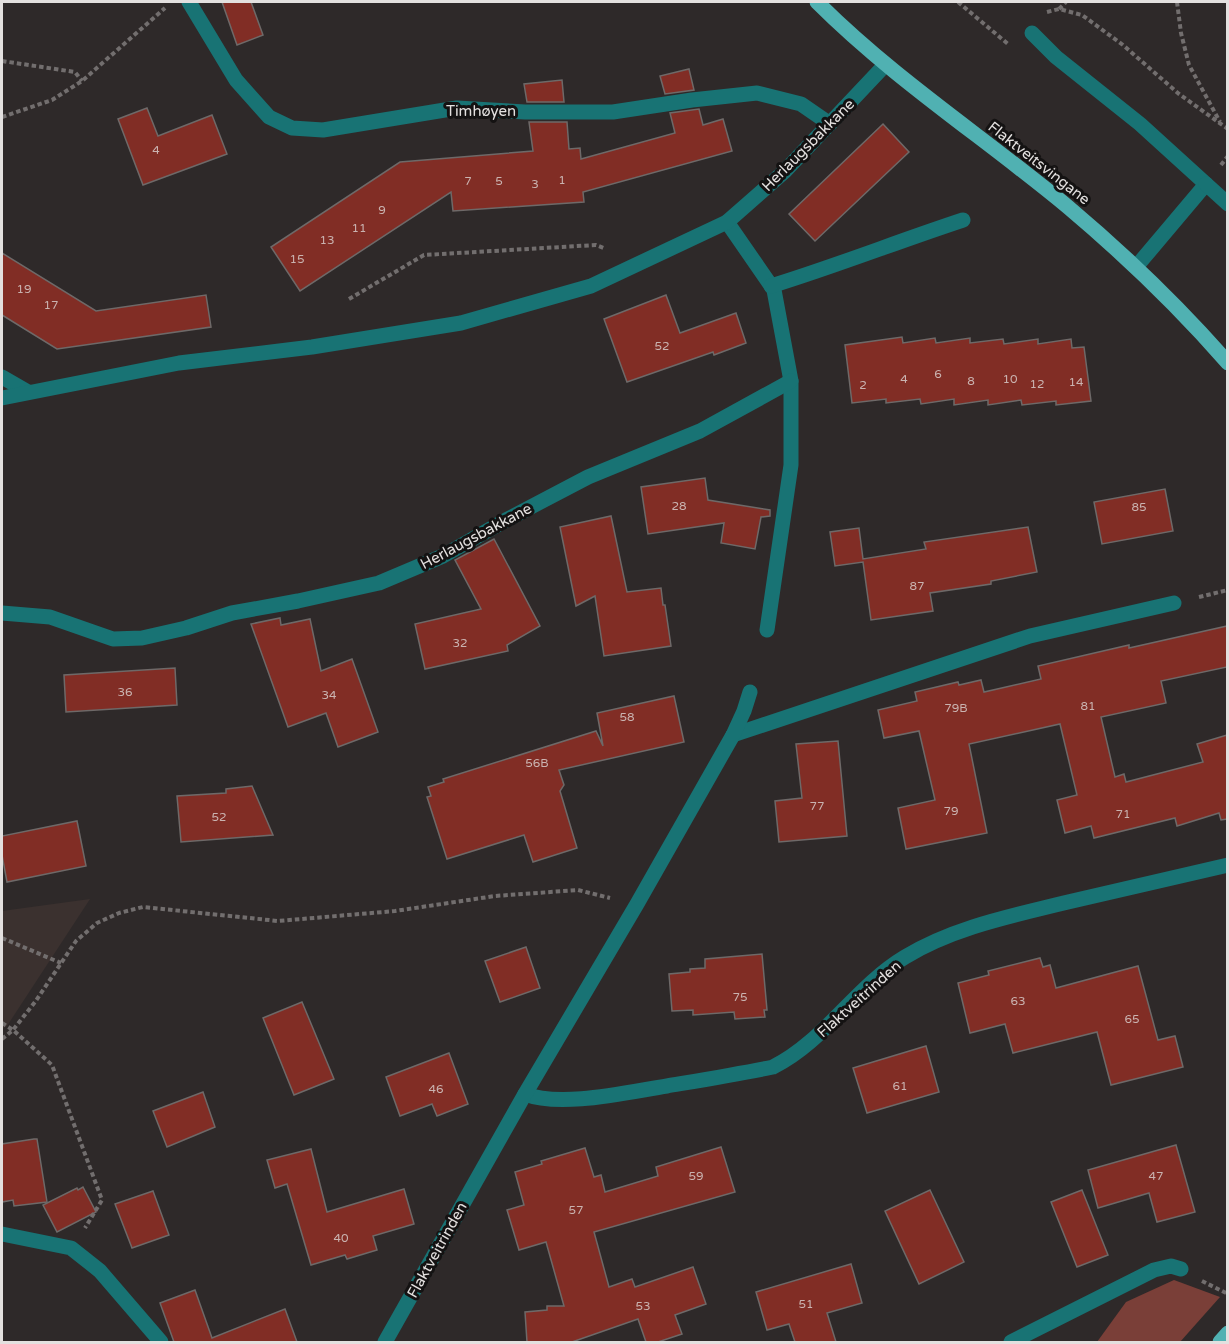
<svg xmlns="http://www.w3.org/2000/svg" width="1229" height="1344" font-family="'Varela Round',sans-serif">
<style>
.built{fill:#3b312f}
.green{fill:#7a3f38}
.building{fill:#812d25;stroke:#6e6968;stroke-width:1.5}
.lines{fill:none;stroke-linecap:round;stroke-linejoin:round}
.path{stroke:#726e6e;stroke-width:4;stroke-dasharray:4.5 3;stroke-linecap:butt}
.minor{stroke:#187374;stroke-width:15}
.major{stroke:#50b1b2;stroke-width:15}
.labels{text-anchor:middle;stroke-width:6;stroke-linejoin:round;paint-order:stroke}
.number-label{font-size:12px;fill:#cab3b0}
.street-label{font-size:15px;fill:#e3e0df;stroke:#141212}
</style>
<rect width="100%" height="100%" fill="#2e2929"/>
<path class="built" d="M90,899L7,1026L2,1029V911Z"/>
<path class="green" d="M1174,1280L1220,1297L1180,1342H1097L1126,1302Z"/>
<g class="building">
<path d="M222,2H251L263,35L237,45Z"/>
<path d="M689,69L694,90L665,94L660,76Z"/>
<path d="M562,80L564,102H527L524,84Z"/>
<path d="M147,108L158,136L212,115L227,154L143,185L118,119Z"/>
<path d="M699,109L703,125L723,119L732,151L583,192L584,202L453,211L451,192L300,291L271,247L400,162L533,151L529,122H567L569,149L580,148L581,159L675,133L670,113Z"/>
<path d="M883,124L909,152L815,241L789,214Z"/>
<path d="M2,253L96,311L206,295L211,327L57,349L2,315Z"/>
<path d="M666,295L680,333L736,313L746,343L714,355L713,352L627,382L604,319Z"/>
<path d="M902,337L903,343L935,338L936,343L970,338V343L1003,339L1004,344L1038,339V344L1071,339L1072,348L1084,347L1091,401L1056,405V401L1022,405L1021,400L988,405V400L954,405V399L921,404L920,399L886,403V399L852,403L845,345Z"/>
<path d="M705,478L708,500L770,510V516L761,517L755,549L721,543L724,523L648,534L641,487Z"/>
<path d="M1165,489L1173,531L1102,544L1094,502Z"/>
<path d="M611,516L627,592L661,588L663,605H665L671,646L604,656L595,596L576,606L560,527Z"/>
<path d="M1028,527L1037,572L991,581V584L930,593L933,611L871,620L863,562L835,566L830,532L859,528L863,559L926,549L924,542Z"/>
<path d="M494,539L540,626L507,645L508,651L425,669L415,624L481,609L455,560Z"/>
<path d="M280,618L281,625L310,619L321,671L352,659L378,732L338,747L326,713L288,727L251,624Z"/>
<path d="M1227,626V667L1161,681L1166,703L1101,717L1115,777L1124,774L1126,782L1203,762L1197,744L1227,735V819L1221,820L1219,813L1177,826L1175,818L1094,838L1091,826L1065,833L1057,800L1077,795L1060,724L969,744L987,833L906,849L898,808L935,800L919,731L884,738L878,710L917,701L915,692L958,682L959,685L981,680L984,692L1041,679L1038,666L1129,645V648Z"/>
<path d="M175,668L177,705L66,712L64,675Z"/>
<path d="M674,696L684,742L559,770L564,785L560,791L577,848L533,862L524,835L447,859L427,797L431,796L428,787L444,782L443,779L596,731L603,746L597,713Z"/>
<path d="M838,741L847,836L779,842L775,801L802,798L796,744Z"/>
<path d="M252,786L273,835L181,842L177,796L226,793V789Z"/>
<path d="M77,821L86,866L7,882L2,855V836Z"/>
<path d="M526,947L540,988L500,1002L485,961Z"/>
<path d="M762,954L767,1010H764L765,1017L735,1019L734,1012L693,1015V1010L672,1011L669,974L690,972V969L705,968V959Z"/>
<path d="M1040,958L1043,967L1050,965L1056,988L1138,966L1158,1040L1175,1036L1183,1067L1111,1085L1097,1032L1013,1053L1005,1024L970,1033L958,983L989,975L988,971Z"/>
<path d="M302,1002L334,1079L294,1095L263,1018Z"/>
<path d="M926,1046L939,1092L867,1113L853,1068Z"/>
<path d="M449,1053L468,1104L437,1116L432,1104L400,1116L386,1077Z"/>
<path d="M203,1092L215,1127L167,1147L153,1111Z"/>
<path d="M34,1139H37L47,1202L14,1206L13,1200L2,1202V1144Z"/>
<path d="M1176,1145L1195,1212L1157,1222L1149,1193L1098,1208L1088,1170Z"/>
<path d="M721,1147L735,1192L594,1232L609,1287L632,1279L635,1287L693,1267L706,1304L675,1315L682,1334L658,1342H646L638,1319L572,1342H527L525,1312L547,1310V1306H564L546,1242L519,1250L507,1210L524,1205L515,1172L542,1164L541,1161L585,1148L594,1177L601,1175L605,1192L658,1176L656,1167Z"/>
<path d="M311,1149L327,1212L404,1189L414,1224L373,1236L377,1250L347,1259L345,1255L311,1265L287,1184L275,1188L267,1160Z"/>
<path d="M83,1187L96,1212L57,1232L43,1205L77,1188L78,1190Z"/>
<path d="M930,1190L964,1262L919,1284L885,1211Z"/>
<path d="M1082,1190L1108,1255L1077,1267L1051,1202Z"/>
<path d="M153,1191L169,1235L132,1248L115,1204Z"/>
<path d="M851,1264L862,1303L827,1313L836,1342H795L789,1324L767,1330L756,1292Z"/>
<path d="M195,1290L212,1338L285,1309L297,1342H174L160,1303Z"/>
</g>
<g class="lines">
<g class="path">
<path d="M958,2L1008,44"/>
<path d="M1177,2L1181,33L1189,65L1220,122"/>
<path d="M1059,9L1066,2"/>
<path d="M1047,12L1059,9L1082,15L1123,45L1179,94L1228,129"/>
<path d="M2,61L75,72L82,81"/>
<path d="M2,117L52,100L82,81L165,8"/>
<path d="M1221,165L1228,156"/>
<path d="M349,299L424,255L596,245L606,249"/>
<path d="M1199,597L1228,590"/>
<path d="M2,938L61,963"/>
<path d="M2,1023L13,1030L52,1065L102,1200L85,1228"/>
<path d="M2,1039L13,1030L35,1002L76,941L97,923L119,913L143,907L278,921L395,911L495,896L578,890L610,898"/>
<path d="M1202,1281L1228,1294"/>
</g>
<g class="minor">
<path d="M189,2L236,80L269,117L292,128L323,130L457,108L525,112H613L692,100L757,93L801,104L830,124"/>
<path d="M1032,33L1056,57L1140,124L1206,184L1136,267"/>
<path d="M1206,184L1228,204"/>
<path d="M727,222L774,290L791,381V465L767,630"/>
<path d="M771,286C836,266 899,241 963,220"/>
<path d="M2,377L28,392"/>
<path d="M2,398L179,363L312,347L461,323L591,286L727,222L785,171L885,65"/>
<path d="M2,613L50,617L113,639L142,638L186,628L232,613L298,601L379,583L443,556L506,520L588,477L700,431L791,381"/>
<path d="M733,735L1030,636L1174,603"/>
<path d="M525,1094C561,1108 628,1092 667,1086C702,1080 738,1074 773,1067C825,1041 855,987 905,957C955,927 1012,916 1068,902C1121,890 1174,877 1228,865"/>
<path d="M2,1234L71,1248L100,1271L161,1342"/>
<path d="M385,1342L525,1094L637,904L733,735L744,711L750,692"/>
<path d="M1011,1342L1154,1270L1171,1266L1181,1269"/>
</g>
<g class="major">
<path d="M817,2C894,79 985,138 1068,207C1125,255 1179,307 1228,363"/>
<path d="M1220,1342L1228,1333"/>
</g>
</g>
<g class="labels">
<g class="number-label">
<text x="156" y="154">4</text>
<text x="562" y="184">1</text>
<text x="468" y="185">7</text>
<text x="499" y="185">5</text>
<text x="535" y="188">3</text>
<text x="382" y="214">9</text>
<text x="359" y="232">11</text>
<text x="327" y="244">13</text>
<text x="297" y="263">15</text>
<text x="24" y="293">19</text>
<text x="51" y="309">17</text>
<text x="662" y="350">52</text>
<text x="938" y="378">6</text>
<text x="904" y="383">4</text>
<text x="1010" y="383">10</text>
<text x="971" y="385">8</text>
<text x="1076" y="386">14</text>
<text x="1037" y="388">12</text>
<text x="863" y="389">2</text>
<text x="679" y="510">28</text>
<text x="1139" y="511">85</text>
<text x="917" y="590">87</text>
<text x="460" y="647">32</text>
<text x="125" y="696">36</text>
<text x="329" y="699">34</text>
<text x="1088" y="710">81</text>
<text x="956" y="712">79B</text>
<text x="627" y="721">58</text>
<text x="537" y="767">56B</text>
<text x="817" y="810">77</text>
<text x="951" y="815">79</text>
<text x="1123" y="818">71</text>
<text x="219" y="821">52</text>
<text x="740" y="1001">75</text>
<text x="1018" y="1005">63</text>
<text x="1132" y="1023">65</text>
<text x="900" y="1090">61</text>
<text x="436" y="1093">46</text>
<text x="696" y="1180">59</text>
<text x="1156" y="1180">47</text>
<text x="576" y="1214">57</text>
<text x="341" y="1242">40</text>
<text x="806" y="1308">51</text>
<text x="643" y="1310">53</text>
</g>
<g class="street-label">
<text x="481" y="116">Timhøyen</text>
<text transform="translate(808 145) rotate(-45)" y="5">Herlaugsbakkane</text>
<text transform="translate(1039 163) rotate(38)" y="5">Flaktveitsvingane</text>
<text transform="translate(476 536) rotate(-28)" y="5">Herlaugsbakkane</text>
<text transform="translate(859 999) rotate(-42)" y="5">Flaktveitrinden</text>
<text transform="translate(437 1250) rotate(-61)" y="5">Flaktveitrinden</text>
</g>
</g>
<rect width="1229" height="1344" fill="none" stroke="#e3e0df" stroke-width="6"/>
</svg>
